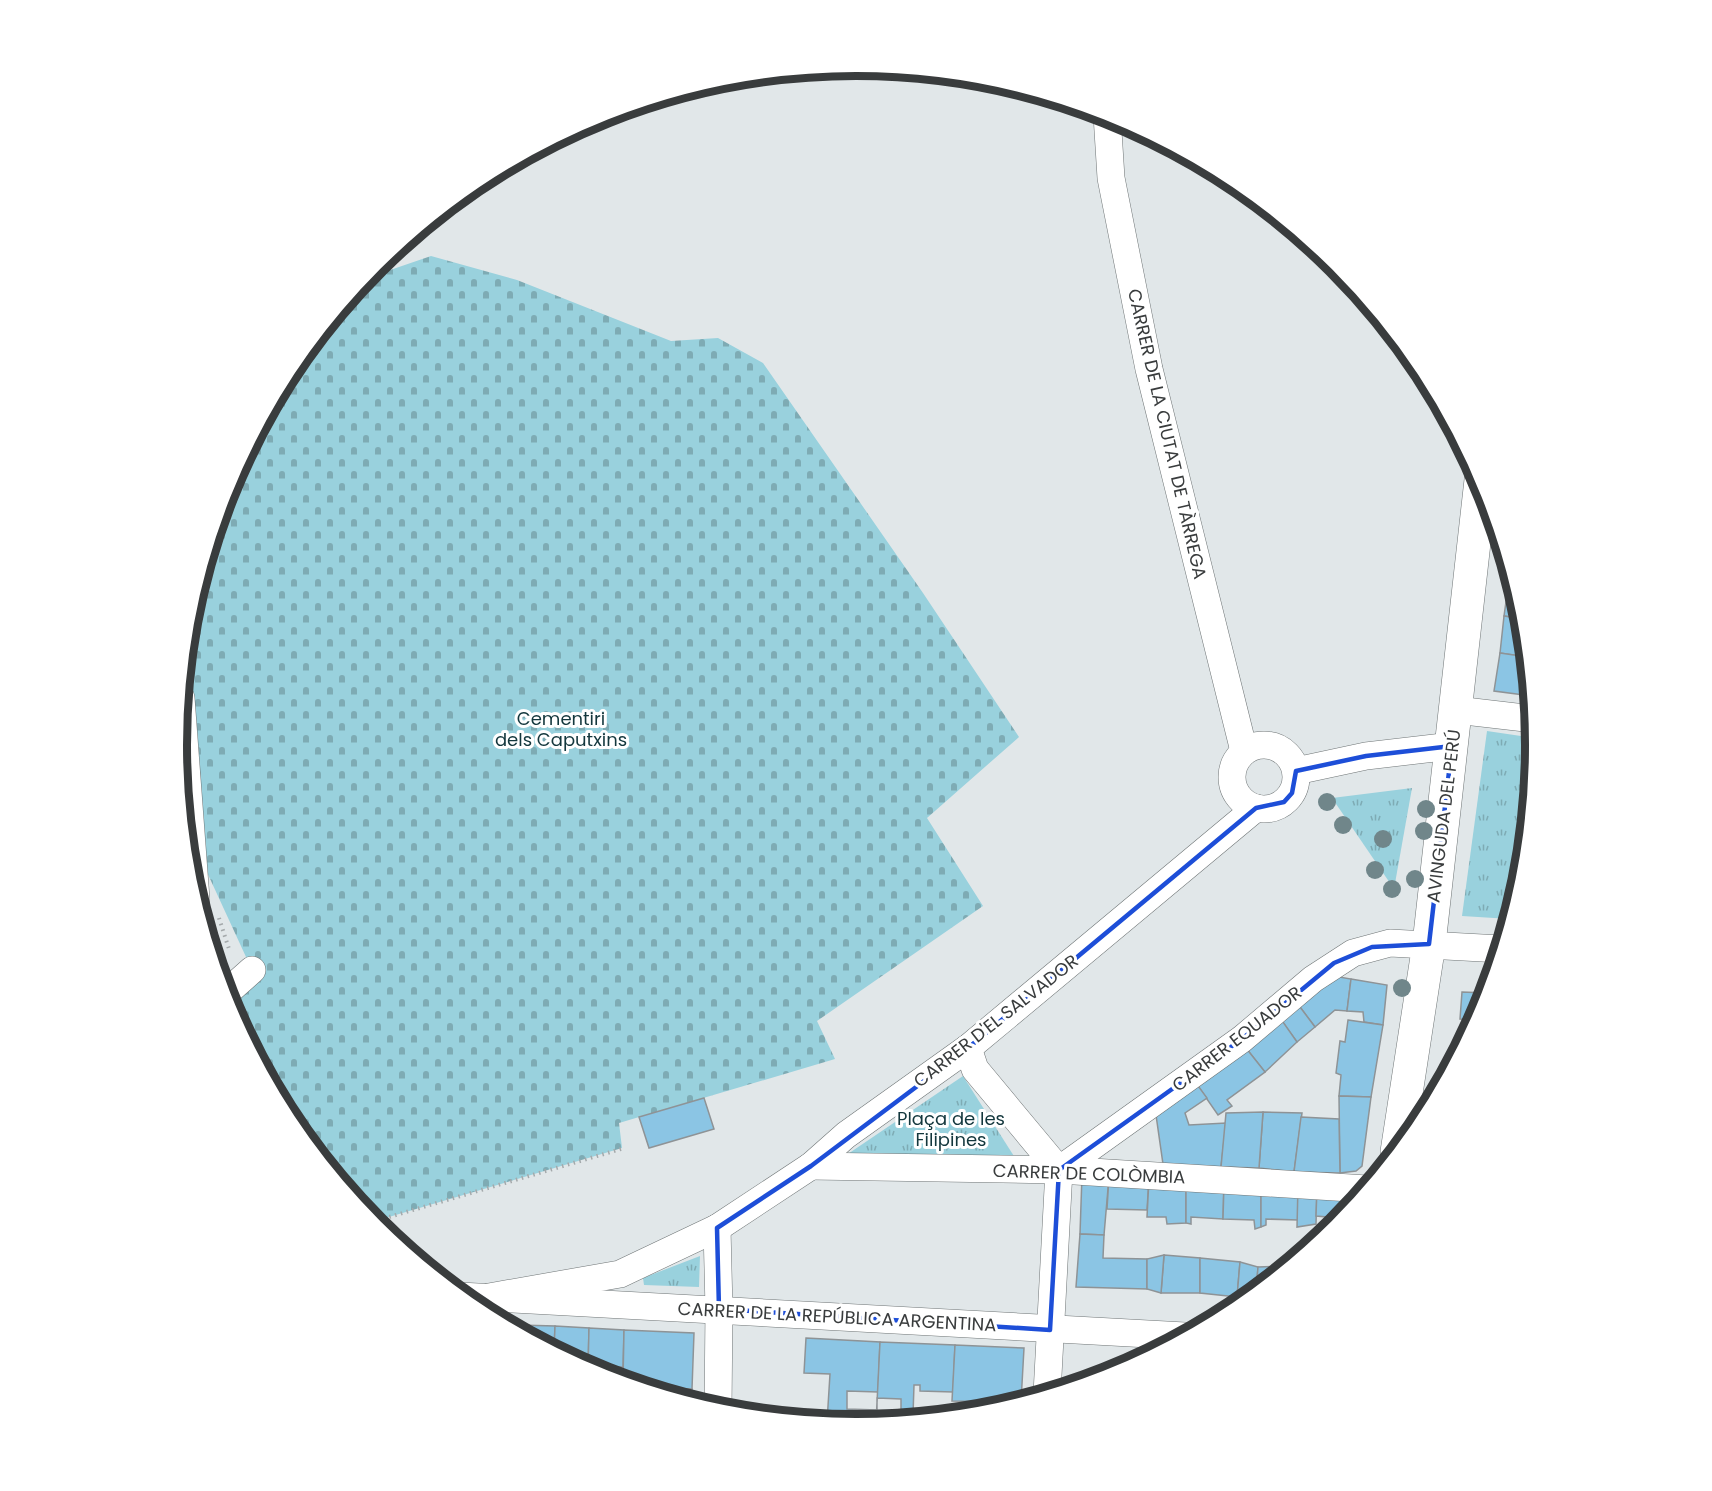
<svg xmlns="http://www.w3.org/2000/svg" width="1712" height="1491" font-family="Poppins,sans-serif">
<style>
.cemetery{fill:url(#cemetery-stones)}
.park{fill:url(#park-tufts)}
.building{fill:#8bc5e4;stroke:#8e9396;stroke-width:1.5;fill-rule:evenodd}
.lines{fill:none;stroke-linecap:round;stroke-linejoin:round}
.minor-casing{stroke:#6f7576;stroke-width:28}
.tertiary-casing{stroke:#6f7576;stroke-width:34}
.path{stroke:#a4a9ab;stroke-width:4;stroke-dasharray:1.5 4.5;stroke-linecap:butt}
.minor{stroke:#fff;stroke-width:27}
.tertiary{stroke:#fff;stroke-width:33}
.tree{fill:#70868a}
.marked{fill:none;stroke:#1d4ed8;stroke-width:4.5;stroke-linejoin:round}
.labels{text-anchor:middle;stroke-width:6;stroke-linejoin:round;paint-order:stroke}
.street-label{font-size:18px;fill:#393c3d;stroke:#fff}
.park-label{font-size:18px;fill:#13373d;stroke:#fff}
.rim{fill:none;stroke:#393c3d;stroke-width:8}
</style>
<defs>
<pattern id="cemetery-stones" width="16" height="16" patternUnits="userSpaceOnUse" patternTransform="scale(1.5)"><rect width="16" height="16" fill="#99d1dd"/><path d="M2 7V4a2 2 0 0 1 4 0v3zM10 15v-3a2 2 0 0 1 4 0v3z" fill="#7eabb4"/></pattern>
<pattern id="park-tufts" width="24" height="20" patternUnits="userSpaceOnUse" patternTransform="scale(1.5)"><rect width="24" height="20" fill="#99d1dd"/><path d="M3 7l-1-3M5 7V3M7 7l1-3M15 17l-1-3M17 17v-4M19 17l1-3" fill="none" stroke="#7eabb4"/></pattern>
</defs>
<rect width="100%" height="100%" fill="#e1e7e9"/>
<path class="cemetery" d="M431,256L517,280L671,341L718,338L763,363L923,593L1019,737L927,818L983,906L817,1021L835,1059L619,1123L622,1148L372,1222L291,1123L228,1005L252,970L194,844L181,698L190,613L228,485L291,368L364,279Z"/>
<g class="park">
<path d="M1487,731L1535,738L1522,878L1510,919L1462,916Z"/>
<path d="M1412,788L1394,889L1332,798Z"/>
<path d="M963,1076L1024,1172L839,1160Z"/>
<path d="M700,1256L699,1287L644,1285L643,1278Z"/>
</g>
<g class="building">
<path d="M1510,573L1523,613V619L1504,616Z"/>
<path d="M1504,616L1523,619L1526,657L1500,653Z"/>
<path d="M1500,653L1527,657L1531,696L1494,691Z"/>
<path d="M1328,975L1351,979L1347,1011L1335,1010L1315,1027L1297,1003Z"/>
<path d="M1351,979L1387,985L1383,1025L1364,1022L1363,1012L1347,1011Z"/>
<path d="M1462,992L1487,993L1476,1020L1460,1019Z"/>
<path d="M1297,1003L1315,1027L1297,1042L1278,1016Z"/>
<path d="M1276,1012L1297,1042L1265,1072L1242,1043Z"/>
<path d="M1348,1020L1383,1025L1371,1097L1339,1096L1341,1075L1336,1073L1340,1041L1345,1042Z"/>
<path d="M1242,1043L1265,1072L1227,1100L1232,1106L1218,1115L1193,1079Z"/>
<path d="M1193,1079L1207,1098L1185,1113L1189,1125L1226,1123L1221,1167L1163,1164L1155,1108Z"/>
<path d="M1339,1096L1371,1097L1362,1166L1356,1171L1340,1173Z"/>
<path d="M704,1098L714,1129L649,1148L639,1117Z"/>
<path d="M1263,1112L1302,1113L1294,1172L1259,1168Z"/>
<path d="M1263,1112L1259,1168L1221,1167L1226,1113Z"/>
<path d="M1301,1117L1339,1119L1340,1173L1294,1172Z"/>
<path d="M1082,1175L1109,1177L1104,1235L1080,1234Z"/>
<path d="M1109,1177L1149,1179L1147,1210L1107,1209Z"/>
<path d="M1149,1179L1186,1182V1223L1167,1224L1166,1217H1147Z"/>
<path d="M1186,1182L1224,1183L1223,1219L1191,1217V1224L1186,1223Z"/>
<path d="M1224,1183L1261,1185V1227L1255,1229L1254,1220L1223,1219Z"/>
<path d="M1261,1185L1298,1186V1220L1266,1219V1225L1261,1227Z"/>
<path d="M1298,1186L1317,1188L1316,1224L1297,1227Z"/>
<path d="M1317,1188L1352,1198L1348,1211L1318,1241L1327,1217L1316,1216Z"/>
<path d="M1080,1234L1104,1235L1103,1258L1147,1259V1289L1076,1287Z"/>
<path d="M1310,1240L1316,1243L1303,1253L1306,1242Z"/>
<path d="M1164,1255L1200,1258V1293H1161Z"/>
<path d="M1164,1255L1161,1293L1147,1289V1259Z"/>
<path d="M1200,1258L1240,1262L1237,1297L1200,1293Z"/>
<path d="M1240,1262L1258,1267L1256,1292L1250,1297H1237Z"/>
<path d="M1288,1266L1256,1292L1258,1267Z"/>
<path d="M505,1324L518,1325V1332Z"/>
<path d="M518,1325L555,1326L554,1351L518,1332Z"/>
<path d="M555,1326L589,1328L588,1369L554,1351Z"/>
<path d="M589,1328L624,1330L623,1367H612V1378L588,1369Z"/>
<path d="M624,1330L694,1333L692,1389L640,1387L623,1381Z"/>
<path d="M806,1338L880,1342L878,1392L847,1391V1409L877,1410L876,1423L856,1425L827,1422L830,1374L804,1373Z"/>
<path d="M880,1342L955,1345L953,1392L920,1391V1385H914L913,1415L946,1416L876,1423ZM877,1398L901,1399V1411L877,1410Z"/>
<path d="M955,1345L1024,1348L1021,1402L952,1401Z"/>
<path d="M656,1388L692,1389L691,1402L653,1391Z"/>
<path d="M986,1402L1015,1404L988,1412L966,1414V1406L986,1407Z"/>
</g>
<g class="lines">
<defs>
<g id="minor">
<path d="M1107,115L1111,178L1149,369L1244,751"/>
<path d="M181,698L196,899"/>
<path d="M1456,710L1533,719"/>
<circle cx="1264" cy="777" r="32"/>
<path d="M1296,771L1366,756L1452,746"/>
<path d="M225,994L252,970"/>
<path d="M968,1048L975,1069L1059,1170"/>
<path d="M811,1166L1059,1170L1367,1189"/>
<path d="M1059,1170L1242,1039L1313,979L1353,953L1390,943L1501,949"/>
<path d="M717,1228L719,1309L718,1410"/>
<path d="M460,1296L1185,1336"/>
<path d="M489,1297L620,1274L717,1228L811,1166L846,1135L968,1048L1256,808"/>
<path d="M1047,1394L1059,1170"/>
</g>
<path id="tertiary" d="M1397,1152L1429,944L1481,480"/>
</defs>
<use href="#minor" class="minor-casing"/>
<use href="#tertiary" class="tertiary-casing"/>
<g class="path">
<path d="M219,918L229,949"/>
<path d="M372,1222L621,1149"/>
</g>
<use href="#minor" class="minor"/>
<use href="#tertiary" class="tertiary"/>
</g>
<g class="tree">
<circle cx="1327" cy="802" r="9"/>
<circle cx="1426" cy="809" r="9"/>
<circle cx="1343" cy="825" r="9"/>
<circle cx="1424" cy="831" r="9"/>
<circle cx="1383" cy="839" r="9"/>
<circle cx="1375" cy="870" r="9"/>
<circle cx="1415" cy="879" r="9"/>
<circle cx="1392" cy="889" r="9"/>
<circle cx="1402" cy="988" r="9"/>
</g>
<path class="marked" d="M1452,746L1429,944L1372,947L1334,963L1242,1039L1059,1170L1050,1330L719,1309L717,1228L811,1166L968,1048L1256,808L1284,802L1292,793L1296,771L1366,756Z"/>
<g class="labels">
<g class="street-label">
<text transform="translate(1167 434) rotate(77)" y="6">CARRER DE LA CIUTAT DE TÀRREGA</text>
<text transform="translate(1444 816) rotate(-83)" y="6">AVINGUDA DEL PERÚ</text>
<text transform="translate(996 1021) rotate(-38)" y="6">CARRER D'EL SALVADOR</text>
<text transform="translate(1237 1039) rotate(-38)" y="6">CARRER EQUADOR</text>
<text transform="translate(1089 1174) rotate(2)" y="6">CARRER DE COLÒMBIA</text>
<text transform="translate(837 1317) rotate(3)" y="6">CARRER DE LA REPÚBLICA ARGENTINA</text>
</g>
<g class="park-label">
<text x="561" y="725">Cementiri<tspan x="561" dy="21">dels Caputxins</tspan></text>
<text x="951" y="1125">Plaça de les<tspan x="951" dy="21">Filipines</tspan></text>
</g>
</g>
<path d="M0 0H1712V1491H0ZM187 745a669 669 0 1 1 1338 0a669 669 0 1 1-1338 0Z" fill="#fff" fill-rule="evenodd"/>
<path class="rim" d="M187 745a669 669 0 1 1 1338 0a669 669 0 1 1-1338 0Z"/>
</svg>
